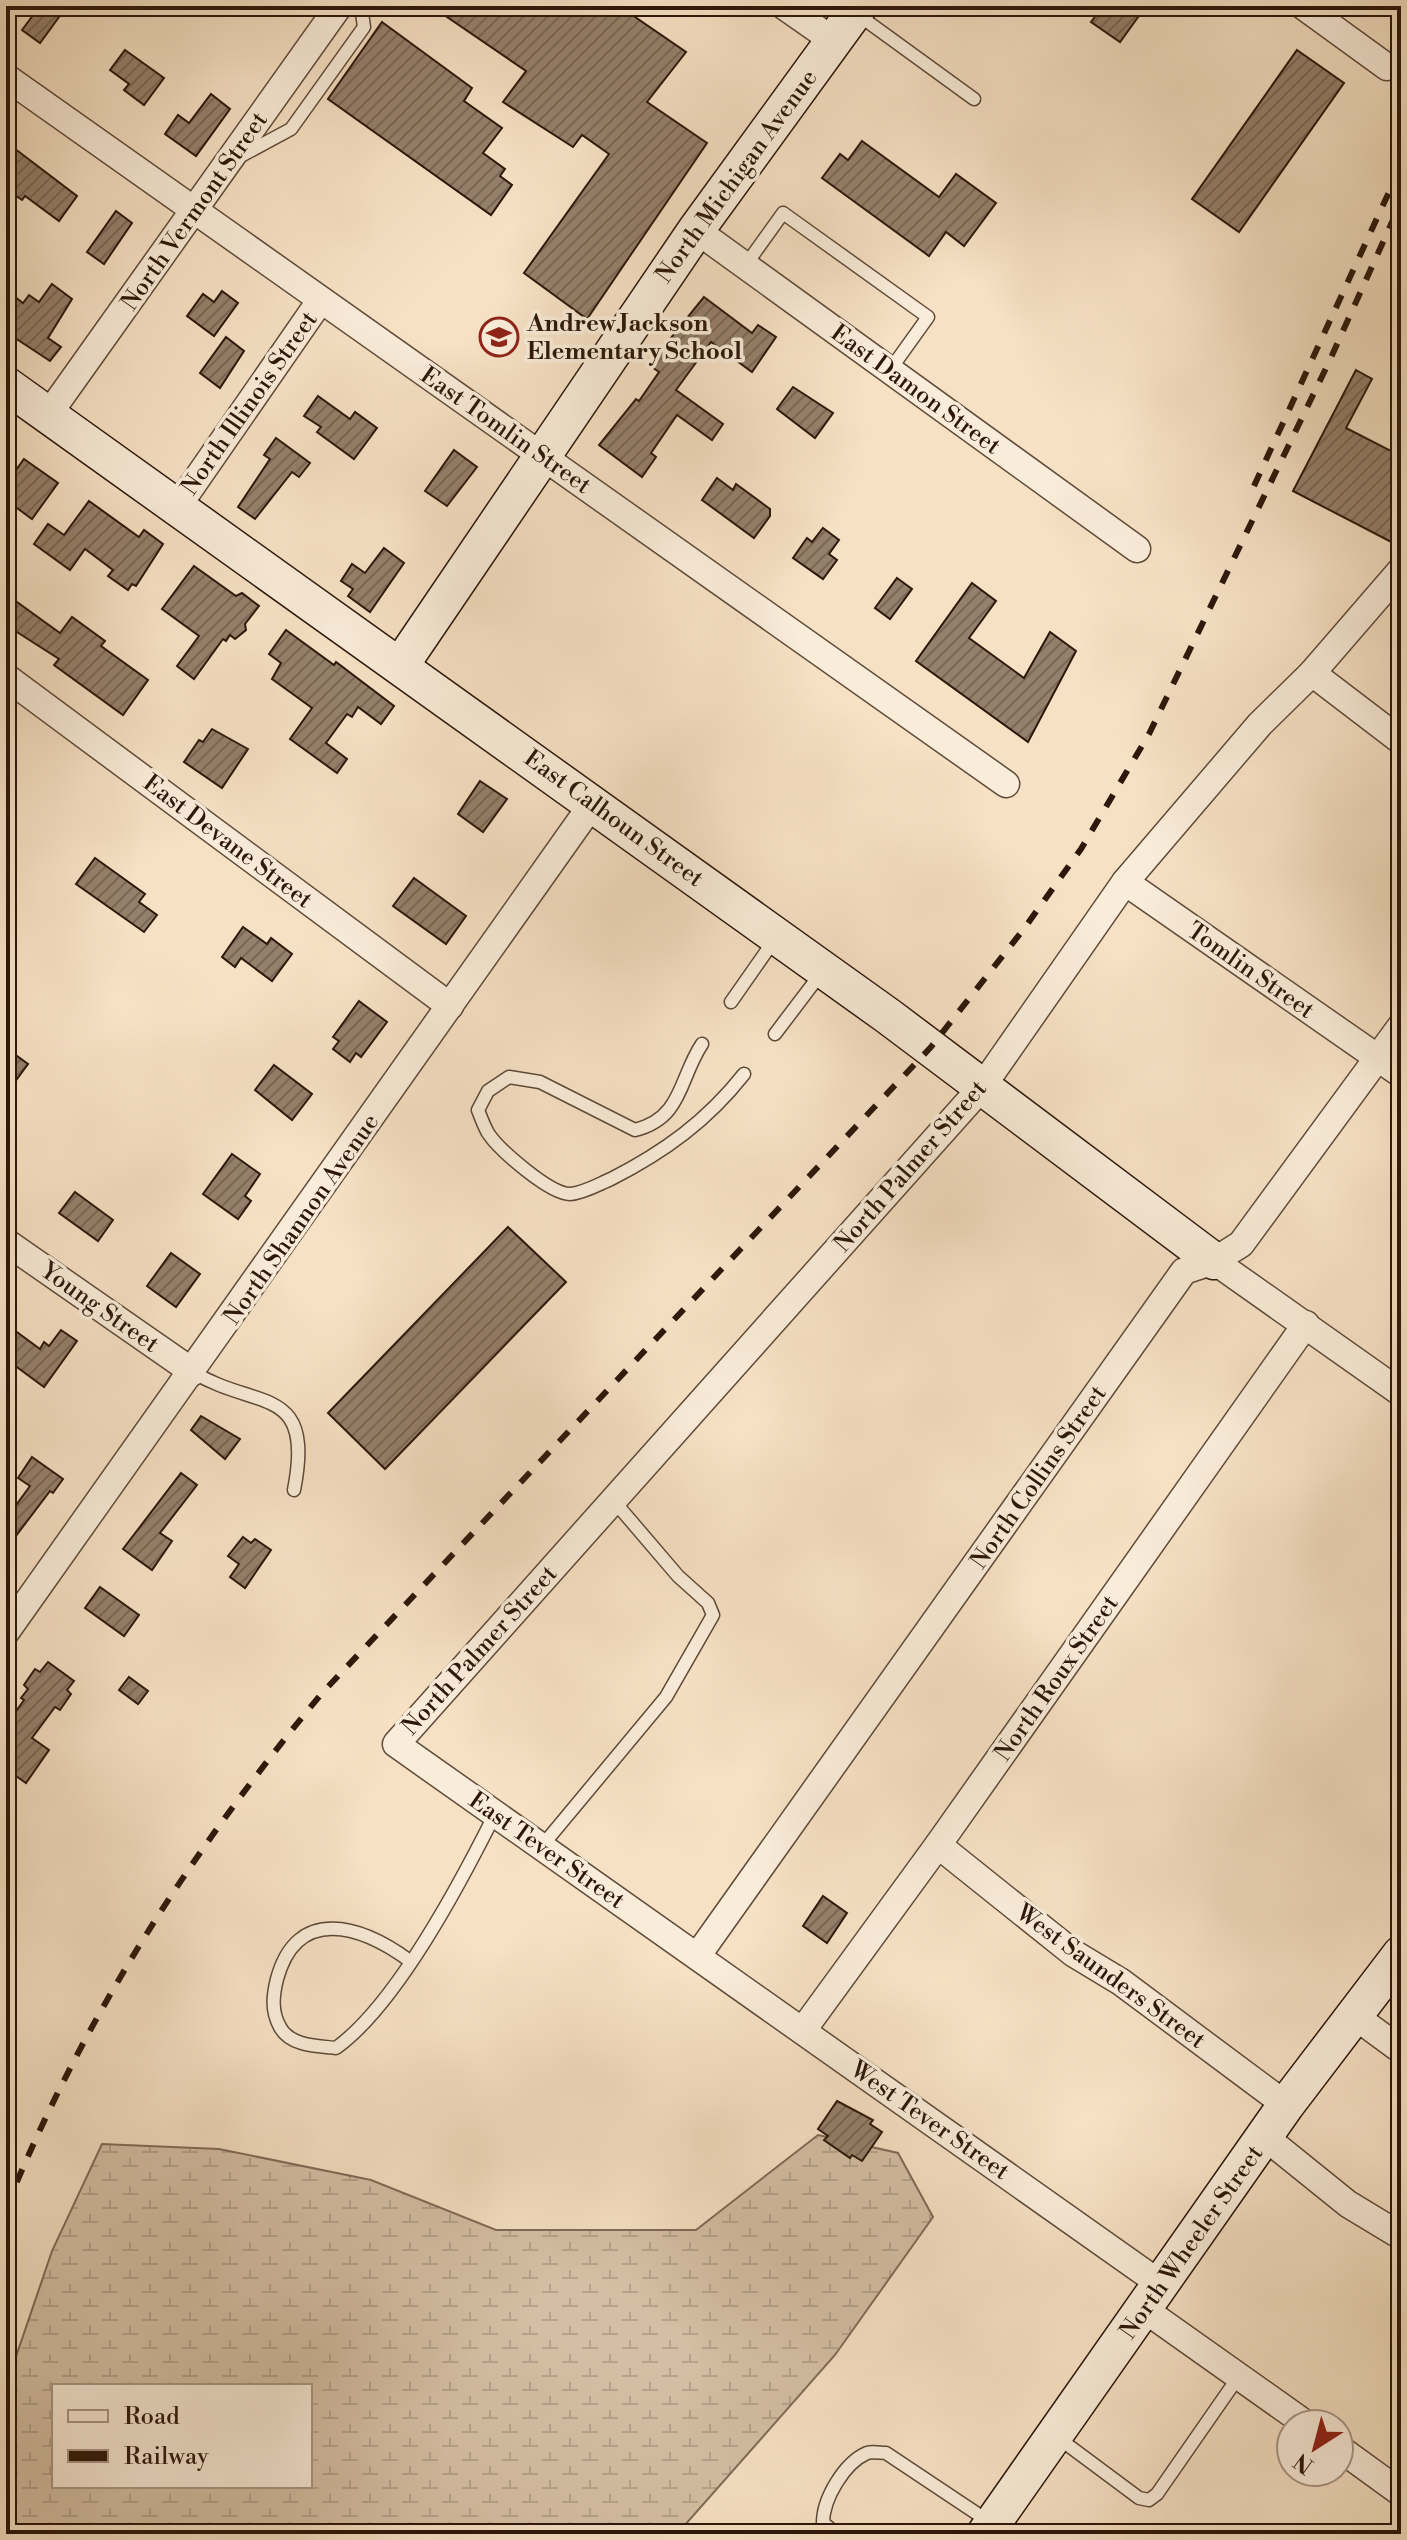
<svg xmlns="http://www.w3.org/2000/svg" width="1407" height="2540" font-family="'Libre Bodoni',serif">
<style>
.wetland{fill:url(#wetland-marsh);stroke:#806b57;stroke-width:2;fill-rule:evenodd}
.building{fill:url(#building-hatch);stroke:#2c170a;stroke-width:2}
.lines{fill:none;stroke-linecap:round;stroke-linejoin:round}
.lane-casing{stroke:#5e4a38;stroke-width:15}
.street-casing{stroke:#5e4a38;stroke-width:29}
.secondary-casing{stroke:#2c170a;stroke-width:39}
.lane{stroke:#f9ecd9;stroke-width:12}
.street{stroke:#f9ecd9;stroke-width:26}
.secondary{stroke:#f9ecd9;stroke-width:36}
.rail{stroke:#2c170a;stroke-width:6;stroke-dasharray:14 14;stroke-linecap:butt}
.labels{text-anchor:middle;stroke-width:7;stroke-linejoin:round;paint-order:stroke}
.street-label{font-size:24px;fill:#2c170a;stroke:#f9ecd9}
.poi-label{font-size:24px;font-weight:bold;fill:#2c170a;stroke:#f9ecd9;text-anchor:start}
</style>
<defs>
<pattern id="wetland-marsh" width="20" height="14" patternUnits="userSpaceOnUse" patternTransform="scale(2)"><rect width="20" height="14" fill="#d4bfa4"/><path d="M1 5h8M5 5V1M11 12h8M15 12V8" fill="none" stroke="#b6a38c"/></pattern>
<pattern id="building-hatch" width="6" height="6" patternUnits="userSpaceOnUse" patternTransform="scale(2)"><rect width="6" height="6" fill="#95806b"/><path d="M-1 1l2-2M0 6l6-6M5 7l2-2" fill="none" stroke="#7a6856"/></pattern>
</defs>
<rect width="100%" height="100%" fill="#f6e1c4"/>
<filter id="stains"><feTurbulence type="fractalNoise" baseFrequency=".0025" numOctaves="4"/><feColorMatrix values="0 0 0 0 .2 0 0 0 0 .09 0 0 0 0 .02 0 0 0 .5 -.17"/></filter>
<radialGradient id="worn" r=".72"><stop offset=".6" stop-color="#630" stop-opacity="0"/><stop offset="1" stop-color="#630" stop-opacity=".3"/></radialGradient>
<path class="wetland" d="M818,2135L898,2153L933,2217L835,2355L677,2534H6V2386L52,2251L102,2144L219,2149L371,2180L496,2230H696ZM54,2386H310V2486H54Z"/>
<g class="building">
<path d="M40,6H67L40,43L22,30Z"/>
<path d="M431,6H619L686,52L647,102L707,143L587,319L524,273L609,154L582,135L573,147L503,102L526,71Z"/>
<path d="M1103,6H1146L1120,42L1091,22Z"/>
<path d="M382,22L472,88L464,101L502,128L483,153L505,169L500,176L512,185L491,215L328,99Z"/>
<path d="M125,50L164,78L144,105L124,90L129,84L110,70Z"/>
<path d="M1297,50L1344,83L1239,232L1192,199Z"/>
<path d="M211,94L230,109L196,156L165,134L178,115L189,123Z"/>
<path d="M862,141L939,197L956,174L996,203L964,246L946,232L929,256L822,178L840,154L848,160Z"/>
<path d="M6,142L77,196L59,221L25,196L22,200L6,189Z"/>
<path d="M116,211L132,223L104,264L87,252Z"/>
<path d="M52,284L72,299L48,338L61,347L50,361L6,332V290L23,303L29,295L39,302Z"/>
<path d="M222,291L238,303L214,336L187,316L203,294L214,302Z"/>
<path d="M704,297L752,333L758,325L776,337L752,372L711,342L676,390L723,424L712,440L677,415L651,453L656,457L642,477L599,445L636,399L639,401L659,372L649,365Z"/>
<path d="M226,337L244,351L220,388L200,373Z"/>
<path d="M1356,370L1372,379L1346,428L1401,456V547L1293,491Z"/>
<path d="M793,387L833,413L815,438L777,409Z"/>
<path d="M318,396L350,419L355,412L377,428L354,459L317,432L321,427L304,416Z"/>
<path d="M276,438L310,463L299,477L292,472L255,519L238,507L270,459L264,455Z"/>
<path d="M454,450L477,467L447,506L425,491Z"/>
<path d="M24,459L58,483L32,519L6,500V484Z"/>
<path d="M717,478L733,490L736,484L770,509V516L754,538L702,500Z"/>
<path d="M89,501L139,537L144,530L163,544L136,586L132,584L128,590L108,576L113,570L85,549L70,570L34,544L48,524L64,535Z"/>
<path d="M823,528L839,540L829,554L837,560L823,579L793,558L807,538L812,542Z"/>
<path d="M384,548L404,563L370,612L348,596L353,589L341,581L352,564L365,573Z"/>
<path d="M194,566L236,596L242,593L259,606L245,624L246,630L235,639L230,635L226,641L223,639L194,679L177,666L199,636L162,609Z"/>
<path d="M897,578L912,589L890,619L875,608Z"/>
<path d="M972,583L996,601L969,638L1024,678L1050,632L1076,651L1028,742L916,661Z"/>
<path d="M6,594L60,633L72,617L105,641L101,646L148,680L123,715L54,665L59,659L6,625Z"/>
<path d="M286,630L334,665L336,662L394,706L381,724L358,707L352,717L347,714L326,743L347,759L337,773L290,739L312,708L272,679L281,663L269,654Z"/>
<path d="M212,729L248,749L222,788L184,762L199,740L203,742Z"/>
<path d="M480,781L507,799L483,832L458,814Z"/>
<path d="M95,858L145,894L139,902L157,915L144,932L76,884Z"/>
<path d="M414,878L466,916L446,944L393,906Z"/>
<path d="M243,927L267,944L271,938L292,954L272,981L241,958L235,967L222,957Z"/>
<path d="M359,1001L387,1022L361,1057L356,1053L350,1062L333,1049L339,1041L333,1037Z"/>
<path d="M6,1048L28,1064L6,1094Z"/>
<path d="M274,1065L312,1094L292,1120L255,1090Z"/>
<path d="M232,1154L260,1174L245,1196L251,1201L238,1219L203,1194Z"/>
<path d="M75,1192L113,1220L98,1241L59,1213Z"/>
<path d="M508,1227L566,1282L385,1469L328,1413Z"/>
<path d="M171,1253L200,1274L176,1307L147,1286Z"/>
<path d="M6,1324L40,1349L44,1342L49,1346L61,1330L77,1341L44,1387L6,1359Z"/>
<path d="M201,1416L240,1439L225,1459L191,1430Z"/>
<path d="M32,1457L63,1479L53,1493L50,1491L6,1549V1519L30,1486L18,1478Z"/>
<path d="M181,1473L197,1485L160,1533L172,1541L152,1570L123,1549Z"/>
<path d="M243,1537L251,1543L255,1539L271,1550L245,1588L230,1577L239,1564L228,1556Z"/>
<path d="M100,1587L139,1615L124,1636L85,1608Z"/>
<path d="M48,1662L74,1681L67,1690L71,1694L60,1710L55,1707L32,1738L49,1750L26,1783L6,1769V1725L24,1700L21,1698L28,1689L24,1685L35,1669L40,1672Z"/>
<path d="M129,1677L148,1691L138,1704L119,1690Z"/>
<path d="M823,1896L847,1913L827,1943L803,1926Z"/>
<path d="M837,2101L873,2120L870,2124L882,2132L862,2161L852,2155L850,2158L824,2140L828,2136L818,2129Z"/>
</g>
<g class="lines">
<defs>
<g id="lane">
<path d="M857,14L974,99"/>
<path d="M239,157L291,129L364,27L361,6"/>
<path d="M745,266L783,213L928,317L890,370"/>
<path d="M731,1002L775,939"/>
<path d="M775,1034L822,972"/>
<path d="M702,1044C679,1078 683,1118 635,1130L540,1082L509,1077L488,1091L478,1110C481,1118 484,1126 488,1133C499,1150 550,1194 570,1194C584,1193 599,1184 611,1179C664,1152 707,1121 744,1074"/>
<path d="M193,1372C256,1411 315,1383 294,1490"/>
<path d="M542,1846L666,1697L713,1615L708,1603L678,1576L613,1500"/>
<path d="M410,1961C361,1925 297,1905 277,1979C273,1995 271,2011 280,2027C290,2046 317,2046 336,2048C397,2004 461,1882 495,1814"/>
<path d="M1057,2437L1139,2498L1149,2500L1157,2494L1239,2376"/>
<path d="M837,2534L823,2523C823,2499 844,2463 867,2453C872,2451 881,2453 886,2453L991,2523"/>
</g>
<g id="street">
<path d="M784,6L834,41"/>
<path d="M1303,6L1387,67"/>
<path d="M6,77L1006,784"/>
<path d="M696,230L1137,549"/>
<path d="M48,415L339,6"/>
<path d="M178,506L320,301"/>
<path d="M1312,673L1401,741"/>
<path d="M6,677L450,1006"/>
<path d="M1125,882L1401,1074"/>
<path d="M6,1242L193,1372"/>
<path d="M1214,1261L1401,1393"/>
<path d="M6,1632L593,803"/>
<path d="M938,1845L1073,1953L1121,1982L1286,2105"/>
<path d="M698,1955L1184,1271L1214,1261L1241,1244L1401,1026"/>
<path d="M1356,2017L1401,2050"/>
<path d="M803,2030L938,1845L1306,1324"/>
<path d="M1265,2137L1348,2204L1401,2236"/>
<path d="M1162,2285L396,1744L982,1087L1125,882L1260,724L1312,673L1401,570"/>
<path d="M1145,2310L1306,2424"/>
<path d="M1339,2448L1401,2493"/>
</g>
<g id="secondary">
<path d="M6,385L888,1016L1214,1261"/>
<path d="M400,666L696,230L859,6"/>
<path d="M985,2534L1286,2105L1401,1954"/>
</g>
</defs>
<use href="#lane" class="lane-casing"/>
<use href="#street" class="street-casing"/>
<use href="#secondary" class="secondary-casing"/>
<use href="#lane" class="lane"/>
<use href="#street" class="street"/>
<use href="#secondary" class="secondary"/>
<g class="rail">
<path d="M1254,486L1401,166"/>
<path d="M6,2208C83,2018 192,1849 323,1692L931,1047L1023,930L1081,849L1149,734L1329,362L1401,202"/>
</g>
</g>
<defs>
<symbol id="school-ring" viewBox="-11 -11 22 22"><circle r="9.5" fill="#f9ecd9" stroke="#8f2418" stroke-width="1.5"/><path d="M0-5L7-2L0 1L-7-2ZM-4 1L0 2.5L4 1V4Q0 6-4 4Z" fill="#8f2418"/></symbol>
</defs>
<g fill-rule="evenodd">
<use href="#school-ring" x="477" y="315" width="44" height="44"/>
</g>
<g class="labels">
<g class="street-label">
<text transform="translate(736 176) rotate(-54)" y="8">North Michigan Avenue</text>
<text transform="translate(194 211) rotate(-55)" y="8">North Vermont Street</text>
<text transform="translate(916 389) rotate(36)" y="8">East Damon Street</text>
<text transform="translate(249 403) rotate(-55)" y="8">North Illinois Street</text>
<text transform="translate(506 430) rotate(35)" y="8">East Tomlin Street</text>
<text transform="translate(614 818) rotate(36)" y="8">East Calhoun Street</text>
<text transform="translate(228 841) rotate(37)" y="8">East Devane Street</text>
<text transform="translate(1251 970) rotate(35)" y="8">Tomlin Street</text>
<text transform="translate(910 1166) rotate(-49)" y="8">North Palmer Street</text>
<text transform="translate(301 1219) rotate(-55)" y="8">North Shannon Avenue</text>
<text transform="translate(100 1307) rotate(35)" y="8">Young Street</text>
<text transform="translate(1038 1477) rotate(-55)" y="8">North Collins Street</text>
<text transform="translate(479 1650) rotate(-48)" y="8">North Palmer Street</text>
<text transform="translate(1056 1678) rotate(-55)" y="8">North Roux Street</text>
<text transform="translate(547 1850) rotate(35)" y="8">East Tever Street</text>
<text transform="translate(1111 1976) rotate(36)" y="8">West Saunders Street</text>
<text transform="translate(930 2120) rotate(35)" y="8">West Tever Street</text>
<text transform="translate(1191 2242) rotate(-55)" y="8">North Wheeler Street</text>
</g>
<g class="poi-label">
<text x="527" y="331">Andrew Jackson<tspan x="527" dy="28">Elementary School</tspan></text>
</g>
</g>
<rect width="1407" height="2540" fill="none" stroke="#f6e1c4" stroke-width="32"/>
<rect x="8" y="8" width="1391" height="2524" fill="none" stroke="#2c170a" stroke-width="4"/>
<rect x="16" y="16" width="1375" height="2508" fill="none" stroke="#2c170a" stroke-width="2"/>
<rect x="52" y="2384" width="260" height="104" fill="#f9ecd9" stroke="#a79786" stroke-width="2"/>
<rect x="68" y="2410" width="40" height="12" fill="#f9ecd9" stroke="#a79786" stroke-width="2"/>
<text x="124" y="2424" font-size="24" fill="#2c170a">Road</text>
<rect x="68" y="2450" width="40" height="12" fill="#2c170a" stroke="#a79786" stroke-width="2"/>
<text x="124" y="2464" font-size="24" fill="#2c170a">Railway</text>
<g transform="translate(1315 2448) rotate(216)"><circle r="38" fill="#f9ecd9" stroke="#a79786" stroke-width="2"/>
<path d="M0-6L14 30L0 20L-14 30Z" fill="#8f2418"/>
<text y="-12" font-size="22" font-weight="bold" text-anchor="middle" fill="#2c170a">N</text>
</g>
<rect width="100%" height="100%" filter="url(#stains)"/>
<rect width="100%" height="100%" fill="url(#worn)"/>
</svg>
